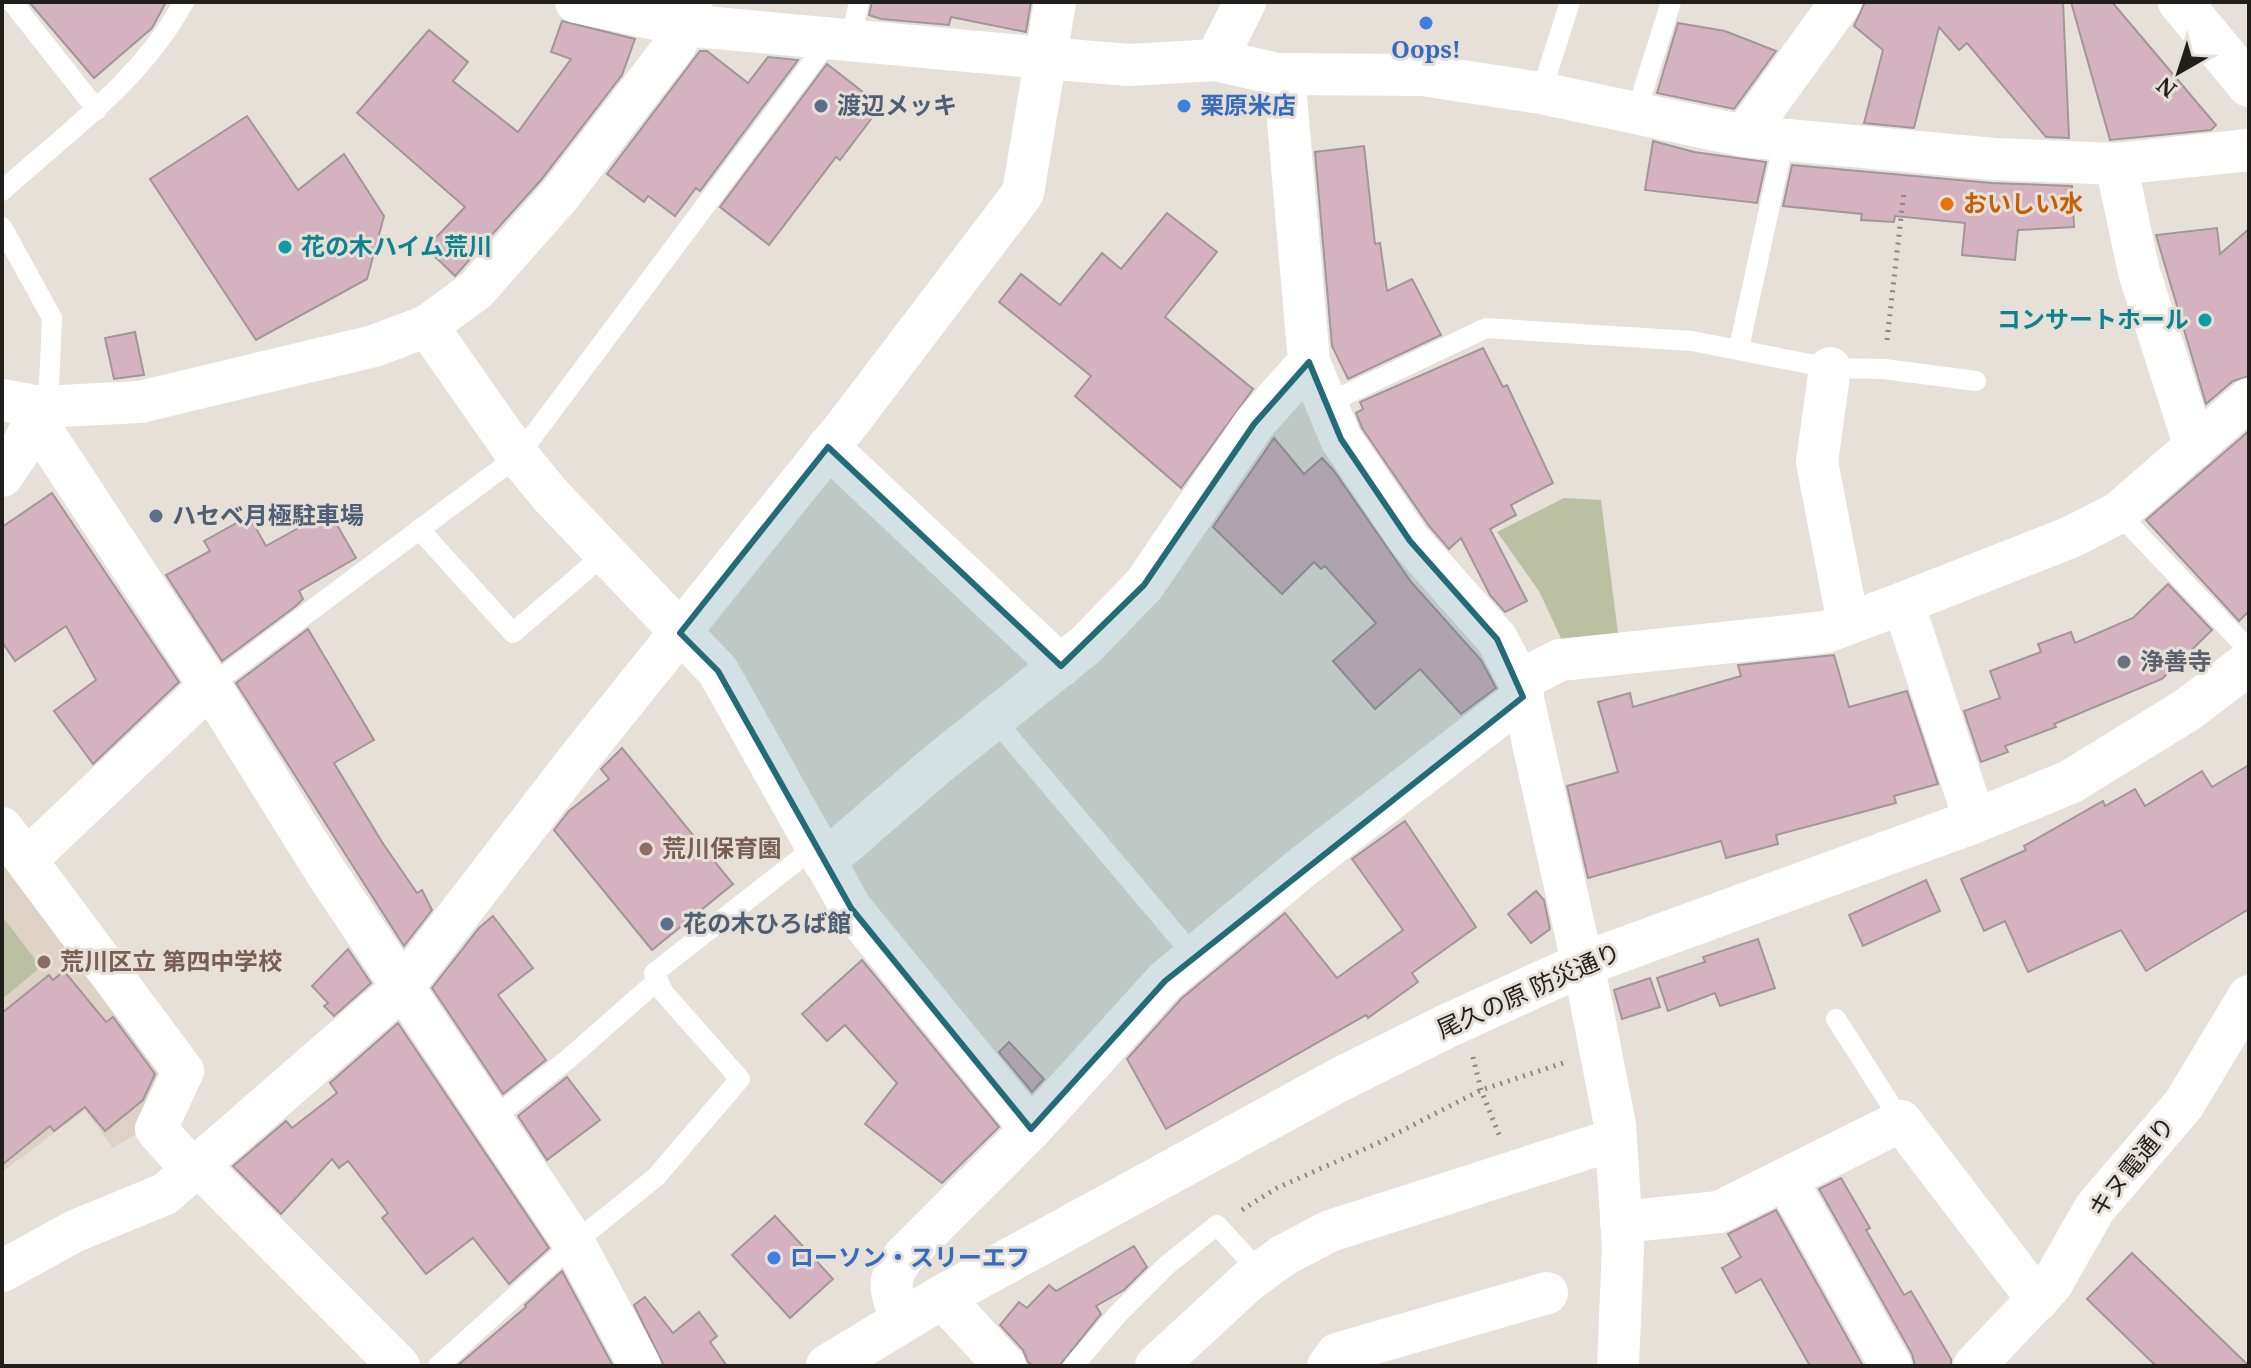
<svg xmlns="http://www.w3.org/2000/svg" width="2251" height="1368" font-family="'Noto Serif','Noto Sans JP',serif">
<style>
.built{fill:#ded1c5}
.green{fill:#bcc0a2}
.building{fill:#d4b2bf;stroke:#a1969a;stroke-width:2}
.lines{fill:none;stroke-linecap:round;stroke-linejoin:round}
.path{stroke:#8b8781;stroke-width:5;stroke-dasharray:2 6;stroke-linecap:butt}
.service{stroke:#fff;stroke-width:20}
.minor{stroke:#fff;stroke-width:42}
.tertiary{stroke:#fff;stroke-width:44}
.primary{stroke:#fff;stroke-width:44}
.marked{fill:#236b77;fill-opacity:0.2;stroke:#236b77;stroke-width:6;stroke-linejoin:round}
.shop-dot{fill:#3f7fe0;stroke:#e7e0d8;stroke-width:3}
.service-dot{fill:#5c6f8a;stroke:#e7e0d8;stroke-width:3}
.food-dot{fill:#e8710a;stroke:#e7e0d8;stroke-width:3}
.culture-dot{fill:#0f9aa8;stroke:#e7e0d8;stroke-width:3}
.worship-dot{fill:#6b7280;stroke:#e7e0d8;stroke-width:3}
.education-dot{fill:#8d6e63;stroke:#e7e0d8;stroke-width:3}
.labels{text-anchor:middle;stroke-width:6;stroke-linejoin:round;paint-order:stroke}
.shop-label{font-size:24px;font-weight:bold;fill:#366cbe;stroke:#e7e0d8;text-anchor:start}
.service-label{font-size:24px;font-weight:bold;fill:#4e5e75;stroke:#e7e0d8;text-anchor:start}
.food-label{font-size:24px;font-weight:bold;fill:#c56008;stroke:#e7e0d8;text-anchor:start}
.culture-label{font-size:24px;font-weight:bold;fill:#0d838f;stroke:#e7e0d8;text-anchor:start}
.worship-label{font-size:24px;font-weight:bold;fill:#5b616d;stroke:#e7e0d8;text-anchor:start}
.education-label{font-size:24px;font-weight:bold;fill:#785e54;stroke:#e7e0d8;text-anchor:start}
.street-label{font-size:24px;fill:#211f1c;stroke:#e7e0d8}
</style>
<rect width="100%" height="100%" fill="#e7e0d8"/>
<path class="built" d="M2,847L172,1076L144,1129L113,1148L85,1110L2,1172Z"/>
<g class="green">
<path d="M1564,498L1601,500L1619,641L1565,647L1539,591L1497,532Z"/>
<path d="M2,916L41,967L2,999Z"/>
</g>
<g class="building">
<path d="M29,2H166L152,28L94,78Z"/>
<path d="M872,2H1031L1026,32L951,17L949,25L881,19L869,15Z"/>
<path d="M1865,2H2063L2069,138L2046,137L1967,43L1959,50L1939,27L1914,128L1864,123L1883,50L1854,26Z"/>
<path d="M2071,2H2112L2216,125L2211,130L2110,140Z"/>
<path d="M562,21L635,39L622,75L541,180L455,276L426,248L465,207L357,113L429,30L468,62L453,81L518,132L571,59L551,52Z"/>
<path d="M1678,23L1725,31L1776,51L1734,109L1657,93Z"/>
<path d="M700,51H707L748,83L768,57L798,60L700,191L696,188L675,216L648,196L644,202L607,174Z"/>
<path d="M827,64L881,106L840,160L836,157L769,245L720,207Z"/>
<path d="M247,116L298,190L344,154L384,216L367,279L256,340L150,179Z"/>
<path d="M1653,141L1694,152L1766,162L1757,203L1645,190Z"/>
<path d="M1364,146L1375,244L1380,243L1387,291L1412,279L1441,335L1348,379L1332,346L1315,152Z"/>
<path d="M1792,165L1992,183L2072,186L2074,227L2018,230L2015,260L1962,255L1965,223L1895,216L1894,222L1861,220L1862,214L1783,206Z"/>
<path d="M1167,213L1217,252L1165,317L1253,389L1181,488L1075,396L1091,376L999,302L1021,274L1060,305L1102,253L1121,269Z"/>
<path d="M2217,228L2220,254L2249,229V376L2233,381L2206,404L2156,235Z"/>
<path d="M135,332L144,375L114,379L105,338Z"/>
<path d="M1483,348L1503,387L1507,385L1553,483L1511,505L1516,515L1490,529L1527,601L1505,612L1490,595L1461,538L1449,549L1429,526L1362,428L1356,413L1363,409L1360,402Z"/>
<path d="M2249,431V611L2239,621L2146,520Z"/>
<path d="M1274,438L1304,474L1322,458L1334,471L1411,582L1481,660L1496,688L1461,714L1420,669L1375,709L1333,661L1376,623L1325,566L1321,569L1314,562L1282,594L1213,527Z"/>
<path d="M52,493L179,682L93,764L54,711L96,680L66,626L15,661L2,642V527Z"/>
<path d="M329,511L356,558L299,591L303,599L296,606L222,661L166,575L210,551L204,541L249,516L266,546Z"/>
<path d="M2168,584L2212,630L2162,679L2054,724L2056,727L2005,746L2008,752L1981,762L1964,711L2000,698L1990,671L2041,652L2038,644L2071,632L2075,643L2133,618Z"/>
<path d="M308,629L374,740L334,763L382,842L417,893L422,890L432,910L404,946L236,683Z"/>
<path d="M1834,655L1849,707L1907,691L1938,784L1894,796L1896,803L1776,835L1778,844L1726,858L1721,841L1588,878L1567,786L1618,772L1598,702L1630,693L1633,707L1741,676L1738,665Z"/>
<path d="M622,748L733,884L652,950L554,830L569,811L609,779L601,769Z"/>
<path d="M2249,765V909L2146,971L2121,930L2028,972L2005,921L1984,931L1961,879L2026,850L2024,846L2103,801L2105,806L2135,789L2145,806L2202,771L2212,787Z"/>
<path d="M1405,821L1476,927L1412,973L1418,982L1368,1018L1366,1015L1166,1129L1127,1059L1182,998L1285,913L1337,978L1403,930L1352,859Z"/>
<path d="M1926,880L1940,911L1863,946L1849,915Z"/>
<path d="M1536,891L1544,900L1550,929L1531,943L1508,914Z"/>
<path d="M493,916L533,968L498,995L546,1060L503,1094L432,988L479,928Z"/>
<path d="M1758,939L1775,988L1720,1006L1715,993L1668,1011L1657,978L1705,962L1703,957Z"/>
<path d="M348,949L371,983L334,1016L324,1006L328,1003L312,986Z"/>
<path d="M862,960L999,1127L942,1183L865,1124L897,1083L845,1025L827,1041L802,1014Z"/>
<path d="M64,971L106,1022L113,1017L155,1074L143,1100L105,1131L85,1107L54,1131L50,1126L2,1165V1013L49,975L53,980Z"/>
<path d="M1650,978L1660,1007L1622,1019L1614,990Z"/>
<path d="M398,1023L549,1248L509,1284L473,1238L426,1274L382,1218L388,1213L348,1161L339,1168L332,1159L281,1214L233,1166L286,1121L292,1128L337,1093L330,1083Z"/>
<path d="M1009,1042L1044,1079L1032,1092L999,1052Z"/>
<path d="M567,1077L600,1120L547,1160L518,1116Z"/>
<path d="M1841,1178L1870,1228L1866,1230L1904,1295L1911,1291L1951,1359V1366H1915L1912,1354L1819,1189Z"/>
<path d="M1776,1210L1863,1366H1810L1761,1279L1736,1293L1722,1268L1741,1257L1728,1234Z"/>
<path d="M775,1216L833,1279L790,1318L732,1255Z"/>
<path d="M1134,1246L1147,1267L1124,1290L1096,1306L1101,1314L1060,1365L1033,1366L1028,1362L1023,1350L1000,1325L1019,1302L1027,1308L1049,1285L1056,1291Z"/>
<path d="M2132,1253L2249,1366H2156L2087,1299Z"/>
<path d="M562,1271L613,1366H457L526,1307L525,1305Z"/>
<path d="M645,1297L673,1333L699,1312L717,1336L710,1342L727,1366H664L634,1305Z"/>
</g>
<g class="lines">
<g class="path">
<path d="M1887,340L1904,191"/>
<path d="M1473,1057L1481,1090L1500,1137"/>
<path d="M1242,1210L1277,1188L1378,1143L1481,1090L1563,1063"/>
</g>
<g class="service">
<path d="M12,2L97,110"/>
<path d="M850,41L859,2"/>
<path d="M1541,93L1570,2"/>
<path d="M1636,113L1671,2"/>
<path d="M2,191C68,131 141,81 184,2"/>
<path d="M2,227L52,318L49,386L40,407"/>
<path d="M1739,348L1784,140"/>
<path d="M1326,404L1486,328L1692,341L1830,368L1884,369L1976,381"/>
<path d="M2118,513L2249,650"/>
<path d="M419,529L513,633L607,552"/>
<path d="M210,686L518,456L830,39"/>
<path d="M995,720L1195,957"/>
<path d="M1836,1019L1901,1121"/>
<path d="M491,1120L567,1060L658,980"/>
<path d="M438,1366L574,1243L656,1177L740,1079L664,993L654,973L816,846"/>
<path d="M1073,1366L1118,1314L1167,1265L1217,1225L1260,1272"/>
</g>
<g class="minor">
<path d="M576,2L683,25L1044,58L1129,65L1216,60L1277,74L1422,75L1541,93L1744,136L1994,159L2116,164L2249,150"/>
<path d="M1216,60L1245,2"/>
<path d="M1744,136L1841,2"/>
<path d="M2116,164L2139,272L2195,447"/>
<path d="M427,326L518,456L552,497L718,671L851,908L1031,1129"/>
<path d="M1309,362L1341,439L1410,541L1497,639L1519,681L1590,997L1615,1125L1623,1247L1618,1366"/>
<path d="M1830,368L1817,462L1848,623"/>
<path d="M2,400L40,407L140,402L374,346L427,326L476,290L560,195L676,44L691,2"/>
<path d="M40,407L45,435L210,686L327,874L574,1243L640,1366"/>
<path d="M828,447L1061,666"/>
<path d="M2,476L23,445L40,407"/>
<path d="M1903,603L1975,821"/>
<path d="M1519,681L1560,660L1826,632L1903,603L2071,537L2118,513L2249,399"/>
<path d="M2,828L183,1071L156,1129L194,1172"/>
<path d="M27,859L210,686"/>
<path d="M824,862L935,766L1086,645L1144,585L1254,424L1309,362L1284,74"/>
<path d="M200,1167L399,1366"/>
<path d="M1787,1181L1891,1366"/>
<path d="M1621,1222L1719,1212L1901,1121L2038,1300"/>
<path d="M2,1271L75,1231L165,1194L402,988L583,753L849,422L1023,193L1055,2"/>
<path d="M942,1297L1005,1366"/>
<path d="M901,1319C891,1291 885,1282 904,1256L1031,1129L1165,981L1305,865L1523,697"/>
<path d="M1156,1366L1248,1281L1284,1255L1330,1231L1616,1139"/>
<path d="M1328,1366L1337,1354L1547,1293"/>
<path d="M1974,1366L2051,1285L2095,1208L2184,1104L2249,996"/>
</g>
<path class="tertiary" d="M828,1366L942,1297L1337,1081L1447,1026L1583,964L1975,821L2070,782L2187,710L2249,663"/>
<path class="primary" d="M2180,2L2249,85"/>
</g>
<path class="marked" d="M1309,362L1341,439L1410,541L1497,639L1523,697L1165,981L1031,1129L851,908L718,671L680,633L828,447L1061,666L1144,585L1254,424Z"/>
<g class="shop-dot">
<circle cx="1426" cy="23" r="8"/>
<circle cx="1184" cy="106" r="8"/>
<circle cx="774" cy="1258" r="8"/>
</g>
<g class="service-dot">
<circle cx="821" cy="106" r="8"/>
<circle cx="156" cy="516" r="8"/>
<circle cx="667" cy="924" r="8"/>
</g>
<circle class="food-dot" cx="1947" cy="204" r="8"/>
<g class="culture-dot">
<circle cx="285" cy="247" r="8"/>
<circle cx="2205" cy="320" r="8"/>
</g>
<circle class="worship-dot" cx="2124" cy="662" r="8"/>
<g class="education-dot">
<circle cx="646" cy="849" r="8"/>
<circle cx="44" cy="962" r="8"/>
</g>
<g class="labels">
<g class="shop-label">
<text x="1426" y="58" text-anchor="middle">Oops!</text>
<text x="1200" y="114">栗原米店</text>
<text x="790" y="1266">ローソン・スリーエフ</text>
</g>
<g class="service-label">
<text x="837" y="114">渡辺メッキ</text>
<text x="172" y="524">ハセベ月極駐車場</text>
<text x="683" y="932">花の木ひろば館</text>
</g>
<g class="food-label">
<text x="1963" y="212">おいしい水</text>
</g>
<g class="culture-label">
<text x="301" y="255">花の木ハイム荒川</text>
<text x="2189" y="328" text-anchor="end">コンサートホール</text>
</g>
<g class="worship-label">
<text x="2140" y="670">浄善寺</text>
</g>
<g class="education-label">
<text x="662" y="857">荒川保育園</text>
<text x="60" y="970">荒川区立 第四中学校</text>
</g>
<g class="street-label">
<text transform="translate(1529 991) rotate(-24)" y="8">尾久の原 防災通り</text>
<text transform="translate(2132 1167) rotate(-51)" y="8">キヌ電通り</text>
</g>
</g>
<rect width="2251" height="1368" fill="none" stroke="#211f1c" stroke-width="8"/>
<g transform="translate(2179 72) rotate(219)" stroke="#e7e0d8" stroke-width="6" paint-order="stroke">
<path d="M0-6L14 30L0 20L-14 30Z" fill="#211f1c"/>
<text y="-12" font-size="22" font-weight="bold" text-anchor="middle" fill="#211f1c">N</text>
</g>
</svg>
